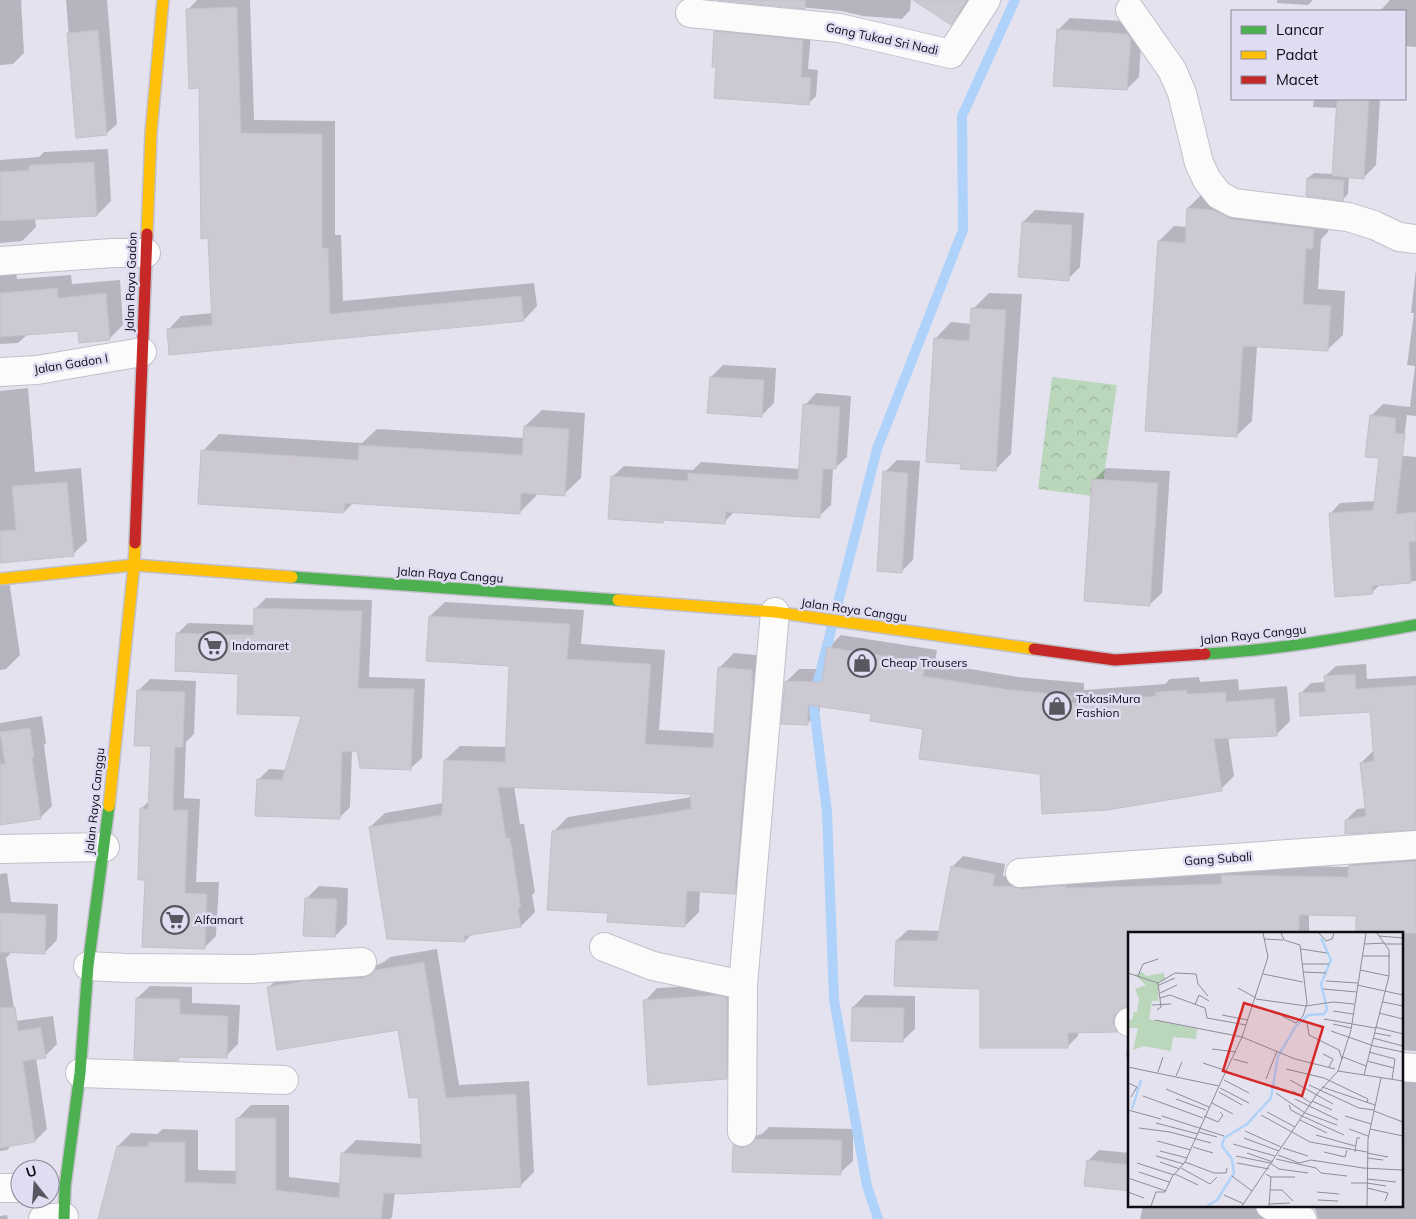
<svg xmlns="http://www.w3.org/2000/svg" width="1416" height="1219" font-family="Mulish,sans-serif">
<style>
.park{fill:url(#park-crowns)}
.shadow{fill:#0003}
.lines{fill:none;stroke-linecap:round;stroke-linejoin:round}
.stream{stroke:#afd2fa;stroke-width:10}
.building{fill:#cdc9d2;stroke:#c4c0c9}
.street-casing{stroke:#c1c0c9;stroke-width:30}
.fast-casing{stroke:#c1c0c9;stroke-width:14}
.slow-casing{stroke:#c1c0c9;stroke-width:14}
.jam-casing{stroke:#c1c0c9;stroke-width:14}
.street{stroke:#fbfbfc;stroke-width:28}
.fast{stroke:#4caf50;stroke-width:11}
.slow{stroke:#ffc107;stroke-width:11}
.jam{stroke:#c62828;stroke-width:11}
.labels{text-anchor:middle;stroke-width:5;stroke-linejoin:round;paint-order:stroke}
.street-label{font-size:12px;fill:#0d0c13;stroke:#e0ddf3}
.poi-label{font-size:12px;fill:#0d0c13;stroke:#e0ddf3;text-anchor:start}
.inset-river{fill:none;stroke:#afd2fa;stroke-width:2.5}
.inset-road{fill:none;stroke:#8e8c96;stroke-width:1}
.view{fill:#d62828;fill-opacity:0.15;stroke:#d62828;stroke-width:2.5}
.inset-edge{fill:none;stroke:#0d0c13;stroke-width:2.5}
</style>
<defs>
<pattern id="park-crowns" width="20" height="18" patternUnits="userSpaceOnUse" patternTransform="scale(1.25)"><rect width="20" height="18" fill="#bad6bb"/><path d="M2 6a3 3 0 1 1 6 0M12 15a3 3 0 1 1 6 0" fill="none" stroke="#9fb6a0"/></pattern>
</defs>
<rect width="100%" height="100%" fill="#e4e2ee"/>
<path class="park" d="M1052,377L1117,385L1101,497L1038,489Z"/>
<g class="shadow">
<path d="M0,0H21L24,53L13,64L0,65Z"/>
<path d="M66,0H107L117,124L106,134L77,137Z"/>
<path d="M197,0H250L254,120L335,121V235H341L343,301L534,283L537,306L524,320L168,330L181,316L213,313L200,87L188,10Z"/>
<path d="M729,0H911L910,10L902,19L863,16L841,11Z"/>
<path d="M915,0H969L959,15L951,24Z"/>
<path d="M1277,0H1313L1308,5L1277,3Z"/>
<path d="M1390,0H1416V47L1405,46V11H1380Z"/>
<path d="M1070,18L1140,22L1142,26L1139,77L1127,89L1058,30Z"/>
<path d="M723,24L811,32L808,69L818,70L816,96L808,104L717,66L715,32Z"/>
<path d="M1314,99H1380L1376,165L1364,177L1349,176L1348,194L1343,199L1308,178L1314,173L1333,174L1337,108L1313,107Z"/>
<path d="M108,149L111,201L97,215L35,218L36,227L22,241L0,243V160L39,157L44,152Z"/>
<path d="M1203,193L1329,214L1328,232L1321,239L1318,289L1345,291L1343,335L1327,350L1257,346L1252,421L1236,436L1159,241L1174,226L1187,227L1188,208Z"/>
<path d="M1035,210L1084,213L1080,267L1068,279L1023,222Z"/>
<path d="M0,254L15,263L17,279L71,275L72,284L120,280L123,325L109,339L79,329L28,334L18,343L0,344Z"/>
<path d="M1416,269V416L1407,415L1403,446L1395,455L1416,457V581L1381,584L1372,592L1330,514L1340,503L1375,501L1386,458L1371,416L1383,404L1410,407L1415,366L1407,365L1414,313H1411Z"/>
<path d="M989,293L1022,294L1011,454L995,470L935,339L951,322L971,324L973,309Z"/>
<path d="M723,365L776,368L774,403L762,415L711,377Z"/>
<path d="M28,388L35,472L81,468L87,541L73,554L0,562V391Z"/>
<path d="M816,393L851,396L847,457L835,468H833L831,505L819,516L735,511L724,522L665,518L662,522L612,477L624,466L693,470L701,462L800,469L805,405Z"/>
<path d="M542,410L585,413L581,478L564,494L536,493V496L519,513L354,502L344,512L203,451L219,434L362,443L377,429L525,438V426Z"/>
<path d="M897,460L920,461L913,560L901,572L885,472Z"/>
<path d="M1106,468L1170,471L1162,593L1149,605L1094,480Z"/>
<path d="M0,572L9,580L20,655L6,669L0,670Z"/>
<path d="M266,598L372,600L369,677L425,679L422,758L411,768L358,750H352L350,807L339,818L258,780L269,769L287,770L303,715L177,634L188,623L255,625V609Z"/>
<path d="M445,602L584,610L581,644L665,650L659,730L715,733L719,668L734,653L766,656L749,878L735,893L700,891L699,912L685,926L609,912L553,832L568,817L692,797V793L514,786L520,824H524L535,892L532,895L535,912L521,926L472,934L465,941L370,827L385,813L443,803L445,760L460,746L507,747L510,665L430,616Z"/>
<path d="M841,635L937,650L935,663L1018,677L1084,683V690L1165,684L1170,679L1199,677L1200,682L1238,679L1239,690L1287,686L1290,721L1277,734L1228,737L1234,776L1221,789L1041,773L925,728L872,713L820,706V711L807,724L786,682L799,669H825L828,648Z"/>
<path d="M1366,664L1367,679L1416,676V828L1346,820L1357,809L1366,808L1361,763L1372,752H1375L1371,711L1300,694L1311,683L1326,682L1325,676L1336,666Z"/>
<path d="M150,679L196,681L194,734L186,742L184,798L200,799L196,882H219L216,936L204,948L146,879L141,809L150,800L152,745L138,691Z"/>
<path d="M42,716L46,743L44,745L52,806L40,818L0,823V723Z"/>
<path d="M1416,851V1051L1402,1050V933L1357,915L1309,914V933H1130L1124,1011L1128,1020L1117,1031L1078,1032V1036L1067,1047L981,988L897,940L908,930L940,931L952,867L963,856L1005,864L1003,876L1076,878L1224,874L1233,865L1348,867L1360,855Z"/>
<path d="M7,873L11,902L58,904L57,940L45,952L9,951L10,954L6,958L16,1021L53,1016L57,1044L45,1056L36,1058L47,1129L35,1141L13,1144L7,1150L0,1151V874Z"/>
<path d="M319,886L348,888L347,924L335,936L306,899Z"/>
<path d="M437,949L459,1085L529,1081L534,1172L521,1185L395,1192L392,1217L390,1219H99L118,1146L131,1133L157,1134L163,1129L198,1130V1170L238,1171V1118L251,1105H289V1177L341,1183L343,1153L356,1140L422,1144L420,1095L400,1028L268,988L282,974L317,969L377,965L384,962L390,957Z"/>
<path d="M730,984L738,1065L726,1077L645,1001L657,988Z"/>
<path d="M150,986L192,987V1003L240,1005L238,1044L226,1056H182L178,1059L137,998Z"/>
<path d="M865,995L915,996V1029L902,1041L853,1007Z"/>
<path d="M1130,1035V1057H1126L1128,1038Z"/>
<path d="M1402,1067L1416,1073V1219H1318L1315,1208L1311,1205H1402Z"/>
<path d="M769,1127L853,1129V1161L840,1173L734,1171V1145L746,1133L755,1136L762,1134Z"/>
<path d="M1099,1150L1130,1153V1190L1088,1161Z"/>
<path d="M1143,1205H1270L1295,1219H1140Z"/>
<path d="M7,1215L8,1219H0V1216Z"/>
</g>
<g class="lines">
<path class="stream" d="M878,1219L867,1186L834,1000L827,812L813,701L877,449L963,230L962,116L1015,0"/>
</g>
<g class="building">
<path d="M718,0H806L805,9Z"/>
<path d="M913,0H967L951,25Z"/>
<path d="M237,7L241,133L322,134V248H328L330,314L521,296L524,321L169,355L167,329L212,325L208,238L201,239L199,88L189,89L186,9Z"/>
<path d="M1057,29L1127,34L1131,38L1127,90L1053,86Z"/>
<path d="M98,30L107,135L76,138L67,33Z"/>
<path d="M714,31L803,40L801,77L811,78L809,105L714,98L716,67H712Z"/>
<path d="M1337,99H1369L1364,179L1332,176Z"/>
<path d="M94,162L97,216L0,221V172L29,170V165Z"/>
<path d="M1307,178L1344,180L1343,201L1306,196Z"/>
<path d="M1187,208L1213,210L1232,219L1314,229L1313,249H1306L1303,304L1331,306L1328,351L1243,346L1237,437L1145,431L1158,241L1185,243Z"/>
<path d="M1022,222L1072,225L1069,281L1018,277Z"/>
<path d="M57,288L58,298L106,293L110,340L79,343L78,331L0,337V293Z"/>
<path d="M971,308L1006,310L996,471L960,469L961,464L926,462L934,338L969,341Z"/>
<path d="M710,377L764,380L762,417L707,413Z"/>
<path d="M803,404L840,407L836,469H823L820,518L726,512L725,524L663,520V523L608,519L611,476L688,481V473L798,480Z"/>
<path d="M1370,415L1396,418L1395,433L1405,434L1396,514L1416,512V541L1409,542L1411,583L1372,586L1373,594L1335,597L1329,513L1373,510L1379,458L1365,457Z"/>
<path d="M524,426L569,429L565,496L521,493L520,514L345,503L344,513L198,504L201,450L358,460L359,445L522,455Z"/>
<path d="M883,471L908,473L902,573L877,571Z"/>
<path d="M1092,479L1158,483L1150,606L1084,601Z"/>
<path d="M67,482L74,556L0,563V531L16,530L12,486Z"/>
<path d="M254,608L362,611L358,688L414,689L411,770L360,768L357,751L342,752L340,819L255,816L257,779L282,780L301,716L237,714L238,674L175,671L176,633L253,635Z"/>
<path d="M429,616L570,624L567,659L651,664L645,744L713,748L718,667L752,670V680H753L735,894L687,891L685,927L607,922L608,913L547,910L552,831L691,809L690,794L498,787L506,838H510L521,908H518L521,927L464,936L465,942L387,939L369,827L442,815L444,760L505,762L509,666L426,661Z"/>
<path d="M827,647L925,662L923,676L1004,689L1072,696L1071,703L1156,696L1155,692L1187,690V694L1226,692V702L1274,698L1277,736L1214,739L1222,791L1107,810L1042,814L1040,774L919,759L923,729L870,721L871,714L808,705V725L781,724L785,681L822,682Z"/>
<path d="M1355,674L1356,689L1416,685V830L1345,834V820L1366,816L1360,763L1374,761L1370,712L1300,716L1299,693L1325,692L1324,676Z"/>
<path d="M137,690L185,692L183,747H175L173,810H188L185,893L207,894L205,949L142,947L145,880H138L140,808L148,809L151,746H134Z"/>
<path d="M30,728L34,757H32L41,819L0,825V764H5L0,732Z"/>
<path d="M1416,861V933H1356V916L1299,915V933H1130V1006L1122,1008L1115,1015L1113,1022L1117,1032L1068,1033V1048H980V989L894,986L896,940L937,941L951,866L995,874L993,886H1012L1021,889L1056,886H1066V888L1221,884V875L1348,877V866Z"/>
<path d="M305,898L337,899L335,937L303,936Z"/>
<path d="M0,913L46,915L45,954L0,952Z"/>
<path d="M424,962L446,1098L516,1094L521,1187L404,1194L384,1193L381,1219H98L117,1146L148,1147V1142H185V1182L236,1184V1118H276V1190L339,1198L341,1153L422,1158L418,1097L409,1098L398,1030L277,1050L267,987L303,981L363,978L370,975L375,970Z"/>
<path d="M717,995L727,998V1079L648,1085L643,1000Z"/>
<path d="M136,998L180,999V1014L228,1016L227,1058L179,1057L178,1061L134,1059Z"/>
<path d="M15,1007L18,1031L41,1027L46,1058L23,1061L35,1142L0,1148V1008Z"/>
<path d="M852,1007L904,1008L903,1042L851,1041Z"/>
<path d="M756,1139L842,1140L841,1175L732,1172L733,1145L742,1148L750,1145Z"/>
<path d="M1087,1160L1130,1165V1191L1084,1186Z"/>
</g>
<g class="lines">
<defs>
<g id="street">
<path d="M1130,10L1172,70L1182,93L1199,163L1207,180L1219,195L1234,203L1348,217L1374,225L1399,237L1416,239"/>
<path d="M690,13L839,28L951,54L986,0"/>
<path d="M0,261L112,253H146"/>
<path d="M0,372L37,370L142,352"/>
<path d="M0,849L105,847"/>
<path d="M1020,873L1416,845"/>
<path d="M604,947L653,966L743,985"/>
<path d="M88,966L126,968L251,969L362,962"/>
<path d="M1129,1022H1130"/>
<path d="M1402,1067L1416,1068"/>
<path d="M80,1073L284,1080"/>
<path d="M742,1132L743,985L775,612"/>
<path d="M0,1188H20"/>
<path d="M1270,1205L1286,1214L1302,1219"/>
<path d="M43,1219L64,1217"/>
</g>
<g id="fast">
<path d="M292,577L618,600"/>
<path d="M1205,654C1276,650 1346,638 1416,625"/>
<path d="M64,1219L65,1187L80,1073L88,966L109,806"/>
</g>
<g id="slow">
<path d="M147,234L151,133L163,0"/>
<path d="M0,579L134,565L292,577"/>
<path d="M618,600L775,612L1034,649"/>
<path d="M109,806L134,565L135,543"/>
</g>
<g id="jam">
<path d="M135,543L147,234"/>
<path d="M1034,649L1115,660L1205,654"/>
</g>
</defs>
<use href="#street" class="street-casing"/>
<use href="#fast" class="fast-casing"/>
<use href="#slow" class="slow-casing"/>
<use href="#jam" class="jam-casing"/>
<use href="#street" class="street"/>
<use href="#fast" class="fast"/>
<use href="#slow" class="slow"/>
<use href="#jam" class="jam"/>
</g>
<defs>
<symbol id="supermarket-ring" viewBox="-11 -11 22 22"><circle r="9.5" fill="#e0ddf3" stroke="#585760" stroke-width="1.5"/><path d="M-6-5.5h2.5l.6 2H6L4.5 2H-2.5L-4.4-4H-6ZM-1.5 3.2a1.3 1.3 0 1 0 .1 0ZM3 3.2a1.3 1.3 0 1 0 .1 0Z" fill="#585760"/></symbol>
<symbol id="shop-ring" viewBox="-11 -11 22 22"><circle r="9.5" fill="#e0ddf3" stroke="#585760" stroke-width="1.5"/><path d="M-5-2.5h2.3a2.7 3.5 0 0 1 5.4 0H5L5.5 6h-11ZM-1.5-2.5h3a1.5 2.3 0 0 0-3 0Z" fill="#585760"/></symbol>
</defs>
<g fill-rule="evenodd">
<use href="#supermarket-ring" x="197" y="630" width="32" height="32"/>
<use href="#shop-ring" x="846" y="647" width="32" height="32"/>
<use href="#shop-ring" x="1041" y="690" width="32" height="32"/>
<use href="#supermarket-ring" x="159" y="904" width="32" height="32"/>
</g>
<g class="labels">
<g class="street-label">
<text transform="translate(882 39) rotate(12)" y="4">Gang Tukad Sri Nadi</text>
<text transform="translate(131 282) rotate(-88)" y="4">Jalan Raya Gadon</text>
<text transform="translate(71 364) rotate(-9)" y="4">Jalan Gadon I</text>
<text transform="translate(450 575) rotate(4)" y="4">Jalan Raya Canggu</text>
<text transform="translate(854 610) rotate(8)" y="4">Jalan Raya Canggu</text>
<text transform="translate(1253 635) rotate(-6)" y="4">Jalan Raya Canggu</text>
<text transform="translate(95 801) rotate(-84)" y="4">Jalan Raya Canggu</text>
<text transform="translate(1218 859) rotate(-4)" y="4">Gang Subali</text>
</g>
<g class="poi-label">
<text x="232" y="650">Indomaret</text>
<text x="881" y="667">Cheap Trousers</text>
<text x="1076" y="703">TakasiMura<tspan x="1076" dy="14">Fashion</tspan></text>
<text x="194" y="924">Alfamart</text>
</g>
</g>
<g transform="translate(1128 932)">
<rect width="275" height="275" fill="#e4e2ee"/>
<path d="M14,40L18,44L36,41L37,47L31,50L30,69H24L21,87L69,97L68,107L45,105L43,119L16,114L5,118L10,96H0V87L4,88L6,80H9L11,67L7,57L18,53L7,43Z" fill="#bad6bb"/>
<path class="inset-river" d="M4,177L13,148M79,274L89,268L106,241L104,227L94,214L96,206L119,192L143,166L150,124L168,94L180,83L196,82L199,77L193,52L203,28L193,6"/>
<path class="inset-road" d="M153,1L156,8L172,13L179,71L175,84L168,91L154,84M191,1L198,9L204,7L206,1M251,4L275,6M136,7L155,8M237,12L257,11M257,12H275M173,17L199,21M234,24H262M175,32H201M232,38L261,44M175,40L198,41M0,41L30,51M135,42L175,50M10,44L15,32L30,27M198,49L230,51M30,51L47,41L68,42L70,52L80,64M31,53L47,46M229,53L275,63M110,56L128,66M195,57L229,60M32,61L49,53M32,66L42,63L77,76L79,86L118,93M128,67L178,74L205,70L226,72M255,70L275,74M24,73L43,72M67,73L71,63L81,69M29,78L33,75L30,51M205,79L225,82M251,81L275,87M94,83L120,88M196,87L247,96M27,88L114,105L140,25L135,1M179,91L181,103L211,118L214,127M205,92L223,96M247,95L275,102M203,99L246,114L275,120M246,101L263,104M245,106L275,114M84,117L108,120M241,120L267,127L264,148M195,122L205,127L201,135M215,125L238,134M105,127L120,131M239,129L266,136M75,131L99,139M0,135L91,154L114,105L167,127L207,137M158,137L196,146L240,167L239,171M210,139L275,149M30,140L35,125M236,143L261,44V18L249,1M48,144L54,130M138,147L149,119M96,148L121,161M162,148L205,172M0,151L9,155L3,165M181,153L231,176L246,178M194,155L247,173M92,156L121,171M38,157L81,175M165,159L183,171M91,160L114,173M148,161L177,181L209,193M15,164L75,186M48,167L78,178M167,167L210,188M184,169L204,178M84,171L105,182M161,173L163,178L174,184L216,203M0,178L33,187M246,179L275,190M139,180L167,195M133,183L182,210L239,220M34,184L96,204M76,184L90,190L95,183L92,180M217,184L243,192M172,188L199,201M28,191L70,202M11,196L42,200L83,211M221,197L240,204M242,197L275,204M117,199L153,215M71,200L89,205M188,203L227,214M116,206L151,219M29,209L63,218M105,212L147,224M65,215L85,221M155,216L180,224M32,219L59,226M196,220L217,225L219,218M227,220L229,206H232M119,221L145,230M239,221L260,225M150,223L171,231L183,228L235,236L274,238M28,224L56,232M108,224L142,231L151,237L180,241M239,226L255,228M148,227L188,236L193,241L219,244M32,230L52,237M57,230L86,241H98L99,236M9,231L46,243M109,231L141,237M53,236L82,252L89,245M11,240L41,250M47,242L70,253M138,242L143,245L141,274M104,244L124,259M143,245H167M0,246L38,259M239,247L268,250M223,251H239M239,251L258,254M239,256L260,261L257,269M142,258H154L165,269M0,260L16,266M189,260L211,262M96,263L116,272M190,268L210,269M141,272L162,271M23,274L28,260H37L44,245L57,230L91,154M114,274L189,162L210,139L223,98L238,1M239,274L240,207L253,146"/>
<path class="view" d="M116,71L195,95L174,164L95,139Z"/>
<rect width="275" height="275" class="inset-edge"/>
</g>
<rect x="1231" y="10" width="175" height="90" fill="#e0ddf3" stroke="#8c8999"/>
<rect x="1241" y="26" width="25" height="8" fill="#4caf50" stroke="#8c8999"/>
<text x="1276" y="35" font-size="15" fill="#0d0c13">Lancar</text>
<rect x="1241" y="51" width="25" height="8" fill="#ffc107" stroke="#8c8999"/>
<text x="1276" y="60" font-size="15" fill="#0d0c13">Padat</text>
<rect x="1241" y="76" width="25" height="8" fill="#c62828" stroke="#8c8999"/>
<text x="1276" y="85" font-size="15" fill="#0d0c13">Macet</text>
<g transform="translate(35 1184) rotate(343)"><circle r="24" fill="#e0ddf3" stroke="#8c8999"/>
<path d="M0-4L9 19L0 12L-9 19Z" fill="#585760"/>
<text y="-8" font-size="14" font-weight="bold" text-anchor="middle" fill="#0d0c13">U</text>
</g>
</svg>
